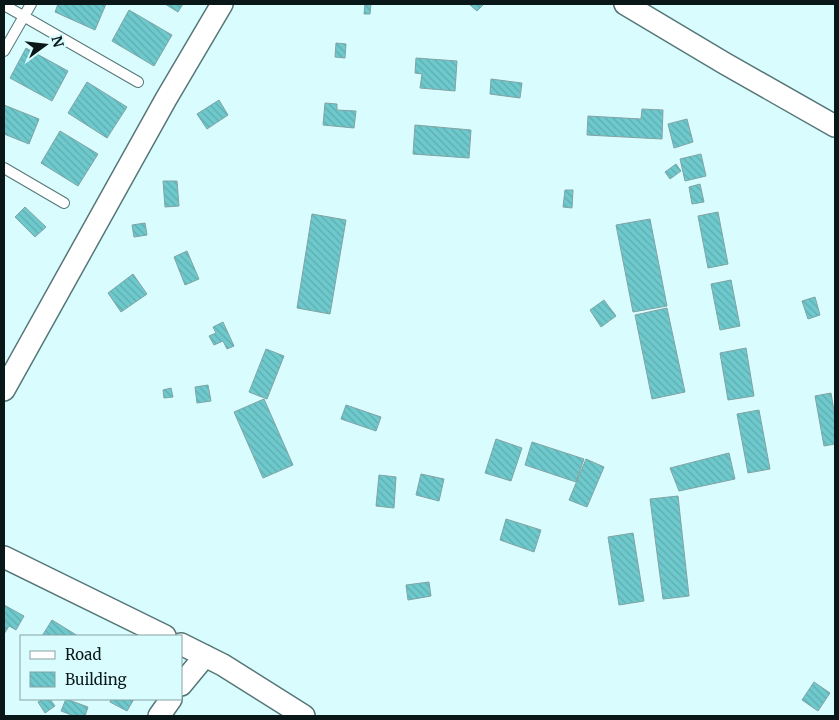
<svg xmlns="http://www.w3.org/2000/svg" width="839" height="720" font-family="Merriweather,serif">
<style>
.building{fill:url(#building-back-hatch);stroke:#82a3a4}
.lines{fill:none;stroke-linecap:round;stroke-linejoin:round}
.lane-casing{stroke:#567677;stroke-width:12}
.street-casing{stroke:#567677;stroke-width:24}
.lane{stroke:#fff;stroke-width:10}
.street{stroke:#fff;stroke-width:21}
</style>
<defs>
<pattern id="building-back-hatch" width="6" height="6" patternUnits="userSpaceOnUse" patternTransform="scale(1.25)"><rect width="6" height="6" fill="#6ec9cd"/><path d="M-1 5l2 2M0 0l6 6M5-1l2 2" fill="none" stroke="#5eacaf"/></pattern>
</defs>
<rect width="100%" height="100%" fill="#d9fdfe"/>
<g class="building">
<path d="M58,4H106L95,30L55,12Z"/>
<path d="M165,4H183L178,12Z"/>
<path d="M365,4H371L370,14H364Z"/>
<path d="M469,4H484L477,11Z"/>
<path d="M129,10L172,35L154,66L112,41Z"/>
<path d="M336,43L346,44L345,58L335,57Z"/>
<path d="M26,48L68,71L52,101L10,78Z"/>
<path d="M416,58L457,61L455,91L420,88L422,74L415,73Z"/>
<path d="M491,79L522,83L520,98L490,94Z"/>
<path d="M87,82L127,107L107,138L68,113Z"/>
<path d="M219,100L228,115L207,129L197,114Z"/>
<path d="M325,103L337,104V110L356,111L354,128L323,125Z"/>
<path d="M4,105L39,119L29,144L4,134Z"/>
<path d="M642,109L663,110L662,139L587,135L588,116L641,119Z"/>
<path d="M687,119L693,142L674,148L668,124Z"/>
<path d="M415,125L471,130L469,158L413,154Z"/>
<path d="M60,131L98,154L78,186L41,163Z"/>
<path d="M701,154L706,176L685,181L680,159Z"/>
<path d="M676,164L681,171L670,179L665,172Z"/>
<path d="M163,181H177L179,206L165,207Z"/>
<path d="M700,184L704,202L692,204L689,187Z"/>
<path d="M565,190H573L572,208L563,207Z"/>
<path d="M25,207L46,227L35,237L15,217Z"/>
<path d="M718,212L728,264L708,268L698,216Z"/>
<path d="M312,214L346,220L330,314L297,308Z"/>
<path d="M650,219L667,306L633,312L616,225Z"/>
<path d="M145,223L147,235L134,237L132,225Z"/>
<path d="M187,251L199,279L185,285L174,257Z"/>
<path d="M133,274L147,294L121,312L108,293Z"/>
<path d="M731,280L740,326L720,330L711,284Z"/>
<path d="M815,297L820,315L808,319L802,301Z"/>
<path d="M604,300L616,316L601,327L590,310Z"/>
<path d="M667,308L685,392L652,399L635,315Z"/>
<path d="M223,322L234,346L227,349L223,341L214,345L209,336L216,333L213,327Z"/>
<path d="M746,348L754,396L728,400L720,353Z"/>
<path d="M266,349L284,356L267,399L249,392Z"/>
<path d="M208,385L211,401L197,403L195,387Z"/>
<path d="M171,388L173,397L164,398L163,390Z"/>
<path d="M831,393L835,417V444L824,446L815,396Z"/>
<path d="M264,399L293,465L263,478L234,412Z"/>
<path d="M346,405L381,417L376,431L341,419Z"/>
<path d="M759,410L770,469L748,473L737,414Z"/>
<path d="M496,439L522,448L511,481L485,473Z"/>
<path d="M532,442L584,459L576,482L525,465Z"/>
<path d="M729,453L735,479L679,491L670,468Z"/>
<path d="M586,459L604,467L587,507L569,500Z"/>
<path d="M421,474L444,479L439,501L416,495Z"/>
<path d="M379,475L396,477L394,508L376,506Z"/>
<path d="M678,496L689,596L663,599L650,499Z"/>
<path d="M506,519L541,530L534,552L500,540Z"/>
<path d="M633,533L644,601L619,605L608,537Z"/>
<path d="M429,582L431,596L408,600L406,585Z"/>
<path d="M4,605L24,616L16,630L9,626L4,634Z"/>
<path d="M52,620L78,636H42Z"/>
<path d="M814,682L830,693L818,711L802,700Z"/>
<path d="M43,699H50L55,706L45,713L38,702Z"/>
<path d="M66,699L88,707L85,716H74L61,711Z"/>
<path d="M111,699H134L127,711L110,702Z"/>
</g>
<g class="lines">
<defs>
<g id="lane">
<path d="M4,5L138,82"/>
<path d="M4,51L31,4"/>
<path d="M4,168L64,203"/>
</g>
<g id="street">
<path d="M625,4L724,63L835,126"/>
<path d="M4,390L166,99L222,4"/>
<path d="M4,557L165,636"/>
<path d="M181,644L223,665L304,716"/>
<path d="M181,685L205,656"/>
<path d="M159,716L171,699"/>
</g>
</defs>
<use href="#lane" class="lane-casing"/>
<use href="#street" class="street-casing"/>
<use href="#lane" class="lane"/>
<use href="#street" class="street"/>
</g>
<rect width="839" height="720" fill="none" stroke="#0a1718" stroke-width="10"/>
<rect x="20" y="635" width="162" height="65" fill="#d9fdfe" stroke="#86a1a2"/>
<rect x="30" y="651" width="25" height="8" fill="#ffffff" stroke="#86a1a2"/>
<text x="65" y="660" font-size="15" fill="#0a1718">Road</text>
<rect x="30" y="672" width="25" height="15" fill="url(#building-back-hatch)" stroke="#86a1a2"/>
<text x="65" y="685" font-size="15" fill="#0a1718">Building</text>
<g transform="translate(45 45) rotate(75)" stroke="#d9fdfe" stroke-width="4" paint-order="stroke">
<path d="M0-4L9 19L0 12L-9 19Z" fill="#0a1718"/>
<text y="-8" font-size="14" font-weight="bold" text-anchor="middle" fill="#0a1718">N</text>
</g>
</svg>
